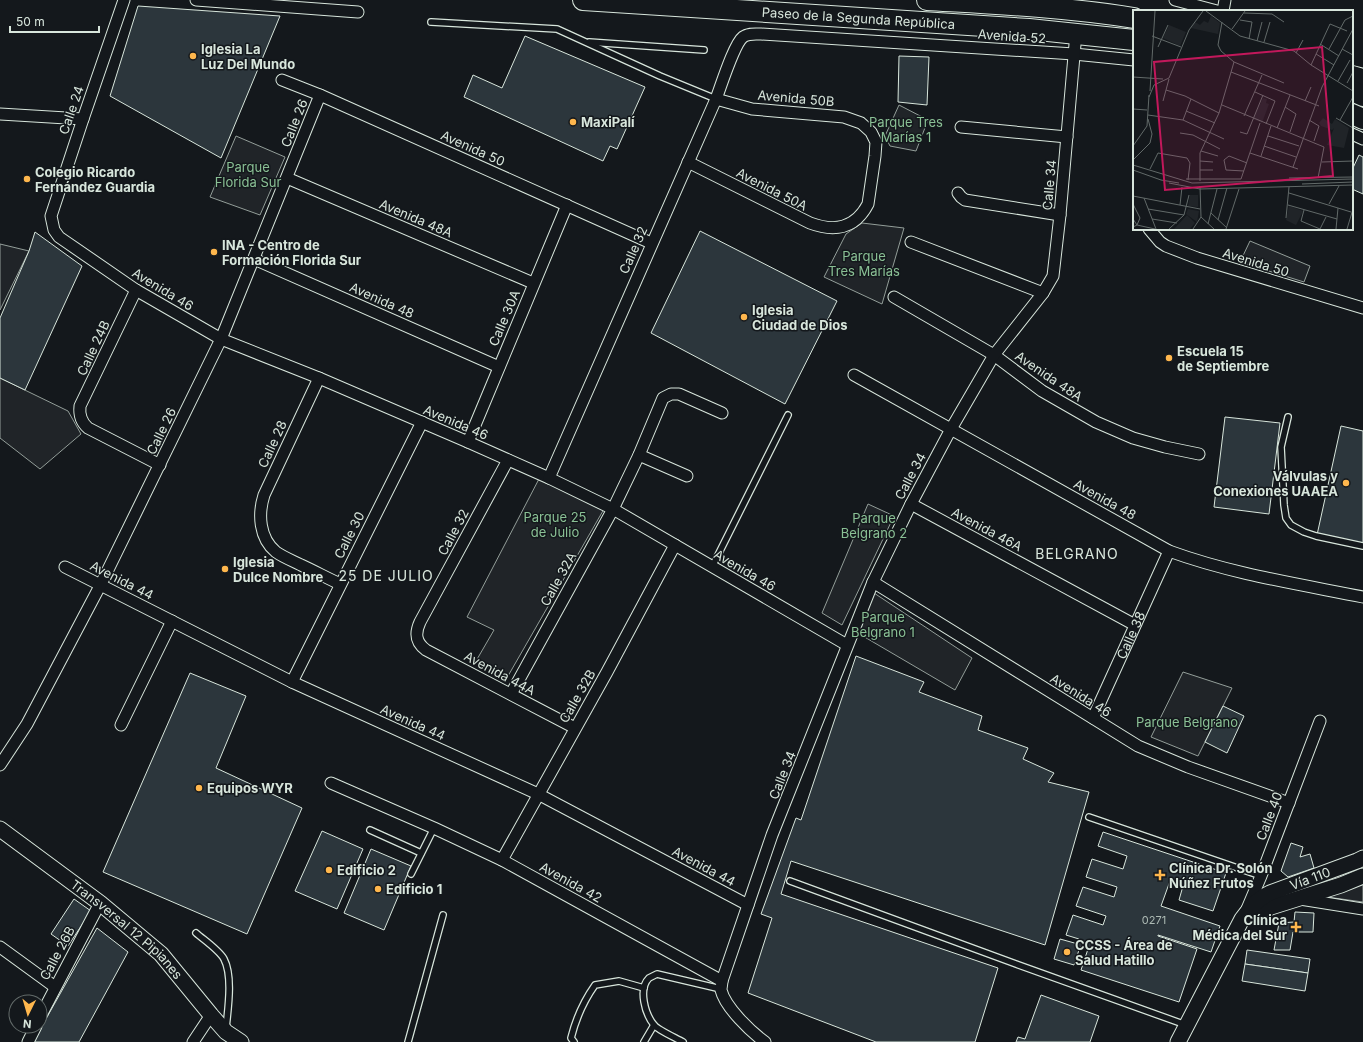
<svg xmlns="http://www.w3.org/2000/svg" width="1363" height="1042" font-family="Inter,sans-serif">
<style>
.green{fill:#202428;stroke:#939e99}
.building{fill:#2c363c;stroke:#d8e6dc}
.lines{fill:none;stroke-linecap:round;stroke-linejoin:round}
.lane-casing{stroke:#d8e6dc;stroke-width:8}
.street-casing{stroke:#d8e6dc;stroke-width:13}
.secondary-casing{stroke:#d8e6dc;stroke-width:17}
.highway-casing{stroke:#d8e6dc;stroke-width:22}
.lane{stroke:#14181c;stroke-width:5.5}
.street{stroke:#14181c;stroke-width:11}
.secondary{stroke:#14181c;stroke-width:15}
.highway{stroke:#14181c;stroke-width:20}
.poi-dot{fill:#ffb74d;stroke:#14181c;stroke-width:1.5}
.labels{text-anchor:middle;stroke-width:3;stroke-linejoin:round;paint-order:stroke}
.number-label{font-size:11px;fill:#adbab4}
.street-label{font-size:13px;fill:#d8e6dc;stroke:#14181c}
.poi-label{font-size:13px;font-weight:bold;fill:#d8e6dc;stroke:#14181c;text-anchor:start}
.park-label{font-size:13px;fill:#8ac095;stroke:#14181c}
.neighbourhood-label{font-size:14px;letter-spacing:1px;fill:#d8e6dc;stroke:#14181c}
.inset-road{fill:none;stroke:#626a69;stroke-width:1}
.view{fill:#c2185b;fill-opacity:0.15;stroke:#c2185b;stroke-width:2}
.inset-edge{fill:none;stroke:#d8e6dc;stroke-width:2}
</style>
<rect width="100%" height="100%" fill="#14181c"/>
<g class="green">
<path d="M899,105L928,120L916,151L890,146L885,136Z"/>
<path d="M236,136L285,157L260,215L210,197Z"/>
<path d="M862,223L904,228L882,304L824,277L846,234Z"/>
<path d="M1250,241L1310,266L1304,282L1240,262Z"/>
<path d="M0,244L29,251L0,310Z"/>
<path d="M0,378L68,411L81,434L40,469L0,438Z"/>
<path d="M540,477L604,509L508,676L476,661L494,630L467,617Z"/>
<path d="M868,504L894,516L842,625L822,613Z"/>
<path d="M874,593L972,658L955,690L856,632Z"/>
<path d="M1183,672L1232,688L1198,756L1151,737Z"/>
<path d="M1363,881V902L1327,897Z"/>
</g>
<g class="building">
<path d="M138,6L280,16L221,158L110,96Z"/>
<path d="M525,36L645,87L617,149L610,146L603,161L464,97L473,75L502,88Z"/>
<path d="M899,56L929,57L927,105L898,102Z"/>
<path d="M1359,155L1363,157V194L1352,189V170Z"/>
<path d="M700,231L837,301L785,404L651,333Z"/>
<path d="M35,232L82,266L25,390L0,378V318L29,251Z"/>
<path d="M1225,417L1280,423L1269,514L1214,507Z"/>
<path d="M1341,426L1363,431V545L1317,535Z"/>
<path d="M856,656L924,682L919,692L982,716L978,730L1028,748L1023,759L1054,773L1048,782L1089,792L1045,945L791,861L781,894L998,968L975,1042H876L748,993L772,918L761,914L796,818L801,820Z"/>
<path d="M190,673L246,696L216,768L302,808L247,934L103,872Z"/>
<path d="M1223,706L1244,716L1227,753L1205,742Z"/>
<path d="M322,831L363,849L337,909L295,891Z"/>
<path d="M1103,832L1226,873L1213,911L1179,900L1183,886L1170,881L1161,906L1220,926L1211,952L1158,935V936L1197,949L1179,1002L1081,970L1088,949L1080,947L1074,965L1054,959L1060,939L1078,944L1079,939L1066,935L1073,915L1103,925L1106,916L1076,906L1083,887L1114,897L1117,887L1086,877L1092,859L1123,869L1127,856L1098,846Z"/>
<path d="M1291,843L1303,847L1300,857L1310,854L1314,868L1288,877L1281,871Z"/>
<path d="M371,849L411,866L384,930L344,913Z"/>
<path d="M74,899L91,911L68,946L51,934Z"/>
<path d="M1295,912L1314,913L1313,932H1293L1290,950H1274L1279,923L1294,922Z"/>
<path d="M97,928L128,952L79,1042H33Z"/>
<path d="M1247,950L1310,959L1308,973L1245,964Z"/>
<path d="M1245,964L1308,973L1305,991L1242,981Z"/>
<path d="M1041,995L1099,1016L1090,1042H1016L1018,1037L1025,1039Z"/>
</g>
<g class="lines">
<defs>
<g id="lane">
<path d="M431,22L557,29L660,76L716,99"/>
<path d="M589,42L704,50"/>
<path d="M1288,417L1281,447L1284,505L1286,518L1291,525L1304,532L1316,536L1363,546"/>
<path d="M712,567L788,415"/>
<path d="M1089,817L1261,876"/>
<path d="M370,830L421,853"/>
<path d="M411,874L434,828"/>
<path d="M790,881L1016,964L1186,1025"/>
<path d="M196,933C204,940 219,950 224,959C233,976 228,1009 226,1028"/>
<path d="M408,1042L443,915"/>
<path d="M574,1042L571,1038C576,1018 583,1002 595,985L619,981L644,988"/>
<path d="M644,1042L654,1025"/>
<path d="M683,1042C676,1038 658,1030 654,1025C645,1014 638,989 649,978C651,977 655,975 657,974L721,989"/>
</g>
<g id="street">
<path d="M124,0L83,119L51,216L54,230L59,237L136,290L221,339L319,378L468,442L549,478L613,509L847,645"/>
<path d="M196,0L358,12"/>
<path d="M1175,0L1217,11"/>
<path d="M1223,11L1225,0"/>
<path d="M282,80L320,95L651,243"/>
<path d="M0,114L83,119"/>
<path d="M961,127L1067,137"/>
<path d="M1352,134L1363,139"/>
<path d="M688,162L810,223C834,232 855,229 868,204L875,156L876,142L871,132L861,123L844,117L752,109L716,99"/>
<path d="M287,178L533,283"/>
<path d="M958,193L961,197L965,200L1060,215"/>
<path d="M1149,229L1160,242L1166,246L1197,258L1363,308"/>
<path d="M911,242L1043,293"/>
<path d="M254,259L499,367"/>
<path d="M136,290L80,406C79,415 81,422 88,428L160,465"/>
<path d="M894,297L994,355L1042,391L1096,422L1133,438L1165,447L1199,454"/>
<path d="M854,375L1169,551C1232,574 1298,584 1363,597"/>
<path d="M319,378L264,495C258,514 259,538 276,552C283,557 293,561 301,565C314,571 327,578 340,584"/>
<path d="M468,442L567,205"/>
<path d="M639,455L687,476"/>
<path d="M508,460L420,622C415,633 415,642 426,650L575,728"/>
<path d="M549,478L716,99C721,86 734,44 743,37C748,33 755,34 761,34L1074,54L1134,60"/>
<path d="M911,504L1135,625"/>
<path d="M65,567L292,682L538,794L748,905"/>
<path d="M873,582L1138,746L1188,767L1289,803"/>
<path d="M292,682L422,422"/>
<path d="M511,694L613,509L639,455L663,398L671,394H679L722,413"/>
<path id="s1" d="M1093,718L1169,551"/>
<path d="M121,725L172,621"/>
<path d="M0,765L27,724L101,584L221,339L320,95"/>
<path d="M331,783L434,828L502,860L722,981C722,984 721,987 721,990C725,1007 751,1032 765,1042"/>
<path d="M502,860L607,672L675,545"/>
<path d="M1300,899L1363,909"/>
<path d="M1247,909L1261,876L1320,721"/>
<path d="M0,947L55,987"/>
<path d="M722,981L772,835L873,582L911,504L951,429L994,355L1043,293L1053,276L1060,215L1076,33"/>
<path d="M40,1017L100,903"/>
<path d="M28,1042L36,1026"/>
<path d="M193,1042L211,1015"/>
</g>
<g id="secondary">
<path id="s2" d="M0,829L100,903L161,954L211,1015L226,1032L241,1042"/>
<path d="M1243,919L1271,907L1341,885L1363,876"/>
<path id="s3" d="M1178,1042L1242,919C1251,907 1256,900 1270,893L1357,861L1363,858"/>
</g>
<g id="highway">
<path id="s4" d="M583,0L1029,29L1134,40"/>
<path d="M927,0C996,4 1066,7 1134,18"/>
<path d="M1352,76L1363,79"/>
<path d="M1352,91L1363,96"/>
<path d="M1352,114L1363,119"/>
</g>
</defs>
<use href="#lane" class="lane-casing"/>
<use href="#street" class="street-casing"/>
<use href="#secondary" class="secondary-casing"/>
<use href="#highway" class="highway-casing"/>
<use href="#lane" class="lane"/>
<use href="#street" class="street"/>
<use href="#secondary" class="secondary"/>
<use href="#highway" class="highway"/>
</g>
<g class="poi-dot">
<circle cx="193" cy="56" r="4"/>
<circle cx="573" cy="122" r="4"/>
<circle cx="27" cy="179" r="4"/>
<circle cx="214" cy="252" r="4"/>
<circle cx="744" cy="317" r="4"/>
<circle cx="1169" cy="358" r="4"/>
<circle cx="1346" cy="483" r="4"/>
<circle cx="225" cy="569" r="4"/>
<circle cx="199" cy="788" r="4"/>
<circle cx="329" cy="870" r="4"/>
<path d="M1158 869h4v4h4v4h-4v4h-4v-4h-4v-4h4z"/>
<circle cx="378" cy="889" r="4"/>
<path d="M1294 921h4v4h4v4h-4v4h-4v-4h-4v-4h4z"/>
<circle cx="1067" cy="952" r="4"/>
</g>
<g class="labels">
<g class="number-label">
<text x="1154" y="924">0271</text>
</g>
<g class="street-label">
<text dy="5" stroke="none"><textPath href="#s4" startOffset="276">Paseo de la Segunda República</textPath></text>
<text transform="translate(1012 36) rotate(4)" y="5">Avenida 52</text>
<text transform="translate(796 98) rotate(5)" y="5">Avenida 50B</text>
<text transform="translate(71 110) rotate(-71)" y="5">Calle 24</text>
<text transform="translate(294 123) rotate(-68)" y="5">Calle 26</text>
<text transform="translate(473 148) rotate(24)" y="5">Avenida 50</text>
<text transform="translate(1049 185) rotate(-85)" y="5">Calle 34</text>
<text transform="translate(772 189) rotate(27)" y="5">Avenida 50A</text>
<text transform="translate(416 218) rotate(23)" y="5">Avenida 48A</text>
<text transform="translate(633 250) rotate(-66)" y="5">Calle 32</text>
<text transform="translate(1256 262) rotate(17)" y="5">Avenida 50</text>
<text transform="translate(163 289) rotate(31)" y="5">Avenida 46</text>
<text transform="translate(382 300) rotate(24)" y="5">Avenida 48</text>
<text transform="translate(504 318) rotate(-67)" y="5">Calle 30A</text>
<text transform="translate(93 348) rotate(-65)" y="5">Calle 24B</text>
<text transform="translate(1049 376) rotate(34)" y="5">Avenida 48A</text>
<text transform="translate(456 422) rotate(23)" y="5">Avenida 46</text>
<text transform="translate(161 431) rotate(-64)" y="5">Calle 26</text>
<text transform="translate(272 444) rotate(-65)" y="5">Calle 28</text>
<text transform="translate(910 476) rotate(-62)" y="5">Calle 34</text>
<text transform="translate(1105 499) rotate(29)" y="5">Avenida 48</text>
<text transform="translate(987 529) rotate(28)" y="5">Avenida 46A</text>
<text transform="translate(453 532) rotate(-62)" y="5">Calle 32</text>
<text transform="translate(349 535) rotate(-63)" y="5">Calle 30</text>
<text transform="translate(745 570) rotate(30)" y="5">Avenida 46</text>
<text transform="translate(558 579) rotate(-61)" y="5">Calle 32A</text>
<text transform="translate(122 580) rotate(27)" y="5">Avenida 44</text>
<text dy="5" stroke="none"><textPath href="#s1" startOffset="91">Calle 38</textPath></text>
<text transform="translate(500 673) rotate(28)" y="5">Avenida 44A</text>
<text transform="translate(1081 695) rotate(32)" y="5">Avenida 46</text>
<text transform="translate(577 696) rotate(-60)" y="5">Calle 32B</text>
<text transform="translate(413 722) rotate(24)" y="5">Avenida 44</text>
<text transform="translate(782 775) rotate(-68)" y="5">Calle 34</text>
<text transform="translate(1269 816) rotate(-69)" y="5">Calle 40</text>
<text transform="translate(704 866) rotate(28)" y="5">Avenida 44</text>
<text dy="5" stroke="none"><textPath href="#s3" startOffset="220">Vía 110</textPath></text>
<text transform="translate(571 882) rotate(29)" y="5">Avenida 42</text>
<text dy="5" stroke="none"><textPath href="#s2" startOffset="162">Transversal 12 Pipianes</textPath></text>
<text transform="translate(57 953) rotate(-62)" y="5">Calle 26B</text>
</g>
<g class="poi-label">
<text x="201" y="54">Iglesia La<tspan x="201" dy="15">Luz Del Mundo</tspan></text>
<text x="581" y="127">MaxiPalí</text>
<text x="35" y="177">Colegio Ricardo<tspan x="35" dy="15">Fernández Guardia</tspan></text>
<text x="222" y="250">INA - Centro de<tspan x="222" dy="15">Formación Florida Sur</tspan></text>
<text x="752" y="315">Iglesia<tspan x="752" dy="15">Ciudad de Dios</tspan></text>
<text x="1177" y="356">Escuela 15<tspan x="1177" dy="15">de Septiembre</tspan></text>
<text x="1338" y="481" text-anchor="end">Válvulas y<tspan x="1338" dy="15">Conexiones UAAEA</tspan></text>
<text x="233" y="567">Iglesia<tspan x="233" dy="15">Dulce Nombre</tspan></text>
<text x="207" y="793">Equipos WYR</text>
<text x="1169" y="873">Clínica Dr. Solón<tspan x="1169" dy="15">Núñez Frutos</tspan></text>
<text x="337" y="875">Edificio 2</text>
<text x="386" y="894">Edificio 1</text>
<text x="1287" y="925" text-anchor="end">Clínica<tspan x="1287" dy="15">Médica del Sur</tspan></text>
<text x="1075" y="950">CCSS - Área de<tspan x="1075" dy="15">Salud Hatillo</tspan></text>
</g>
<g class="park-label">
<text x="906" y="127">Parque Tres<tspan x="906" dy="15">Marías 1</tspan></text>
<text x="248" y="172">Parque<tspan x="248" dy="15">Florida Sur</tspan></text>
<text x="864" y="261">Parque<tspan x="864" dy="15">Tres Marías</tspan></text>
<text x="555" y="522">Parque 25<tspan x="555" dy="15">de Julio</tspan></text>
<text x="874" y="523">Parque<tspan x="874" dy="15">Belgrano 2</tspan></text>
<text x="883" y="622">Parque<tspan x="883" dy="15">Belgrano 1</tspan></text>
<text x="1187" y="727">Parque Belgrano</text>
</g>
<g class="neighbourhood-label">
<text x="1077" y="559">BELGRANO</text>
<text x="386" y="581">25 DE JULIO</text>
</g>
</g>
<g transform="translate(1133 10)">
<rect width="220" height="220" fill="#14181c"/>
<path d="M78,6L87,13L85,24L58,18L62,12L67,15L71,11L75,13ZM36,15L53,22L47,36L30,28ZM130,88L134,89L133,93L136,94L129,113L120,109ZM190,108L199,114L202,109L216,118L211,138L194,135L201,118L199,120L188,116L186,113ZM57,185H65V197L55,196ZM156,196L170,201L163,215L153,210ZM55,199L66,201L64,212L53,204ZM54,205L62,213L57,219H41Z" fill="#202428"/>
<path class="inset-road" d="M73,1L107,26L161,41L178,55L220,81M111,3L139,4L151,12M107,10L119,12L116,29M89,12L85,35L88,41L101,52L151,73M99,19L112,1M19,26L48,37M124,31L129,12M131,32L137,12M187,34L206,46M25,37L35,15M196,39L212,10L220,6M209,39L220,45M163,43L170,30M183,44L201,55M178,55L197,14L214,21M98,62L186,96M0,67L30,69M205,71L217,50M214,73L220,62M33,80L52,86L86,103M17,81L22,1M122,82L142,91L133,114M16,87L21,75L36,68L56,20L70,1M30,91L36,69M172,91L178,77M89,95L191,137L185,168M152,97L163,104L157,122M0,99L14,100M53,101L82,113M15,105L50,110L91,129M111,106L129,65M203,108L220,118M50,110L58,89M176,110L186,116L181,131M207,110L220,87M144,118L157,85M107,122L114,124L130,85M47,123L60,125L87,139M135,126L166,136M0,136L14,116L16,85M131,136L163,147M68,141L85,146M117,143L165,159M128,146L138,116M0,150L17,133L19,124L15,109M67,151L80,152M189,152L220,151M0,155L59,173L220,169M160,157L189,77L220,19M17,159L25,143L54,148L57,153L55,170M0,160L28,170M67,160H80M111,161L93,160L91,150L96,146L114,153M156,168L220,167M53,169H108L127,113M28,170L46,173M67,171V143L86,103L101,52M36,173L67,179L220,175M169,174L220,172M67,176L68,207M156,183L218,202M0,186L67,199M11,188L23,219M0,194L7,208L4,215L0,217M196,194L206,176M47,195L49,177M155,195L204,209M15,199L51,205M171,200L168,211L187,219L193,207M78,203L94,218M68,207L81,219M153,208L156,177M0,209L4,215L22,219M19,209L44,213M85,210L94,178M75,214L84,179M36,219L51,205L56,185M60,219L68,207M93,219L106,179M203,219L205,198M214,219L220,199"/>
<path class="view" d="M189,37L200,166L32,180L21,52Z"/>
<rect width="220" height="220" class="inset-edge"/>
</g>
<g transform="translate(28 1014) rotate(185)"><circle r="19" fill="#14181c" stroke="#626a69"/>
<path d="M0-3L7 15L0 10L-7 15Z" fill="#ffb74d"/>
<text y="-6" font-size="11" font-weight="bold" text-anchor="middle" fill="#d8e6dc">N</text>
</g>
<path d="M10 26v6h89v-6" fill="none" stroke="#d8e6dc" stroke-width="2"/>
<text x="16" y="26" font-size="12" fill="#d8e6dc" stroke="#14181c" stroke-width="3" paint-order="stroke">50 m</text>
</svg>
